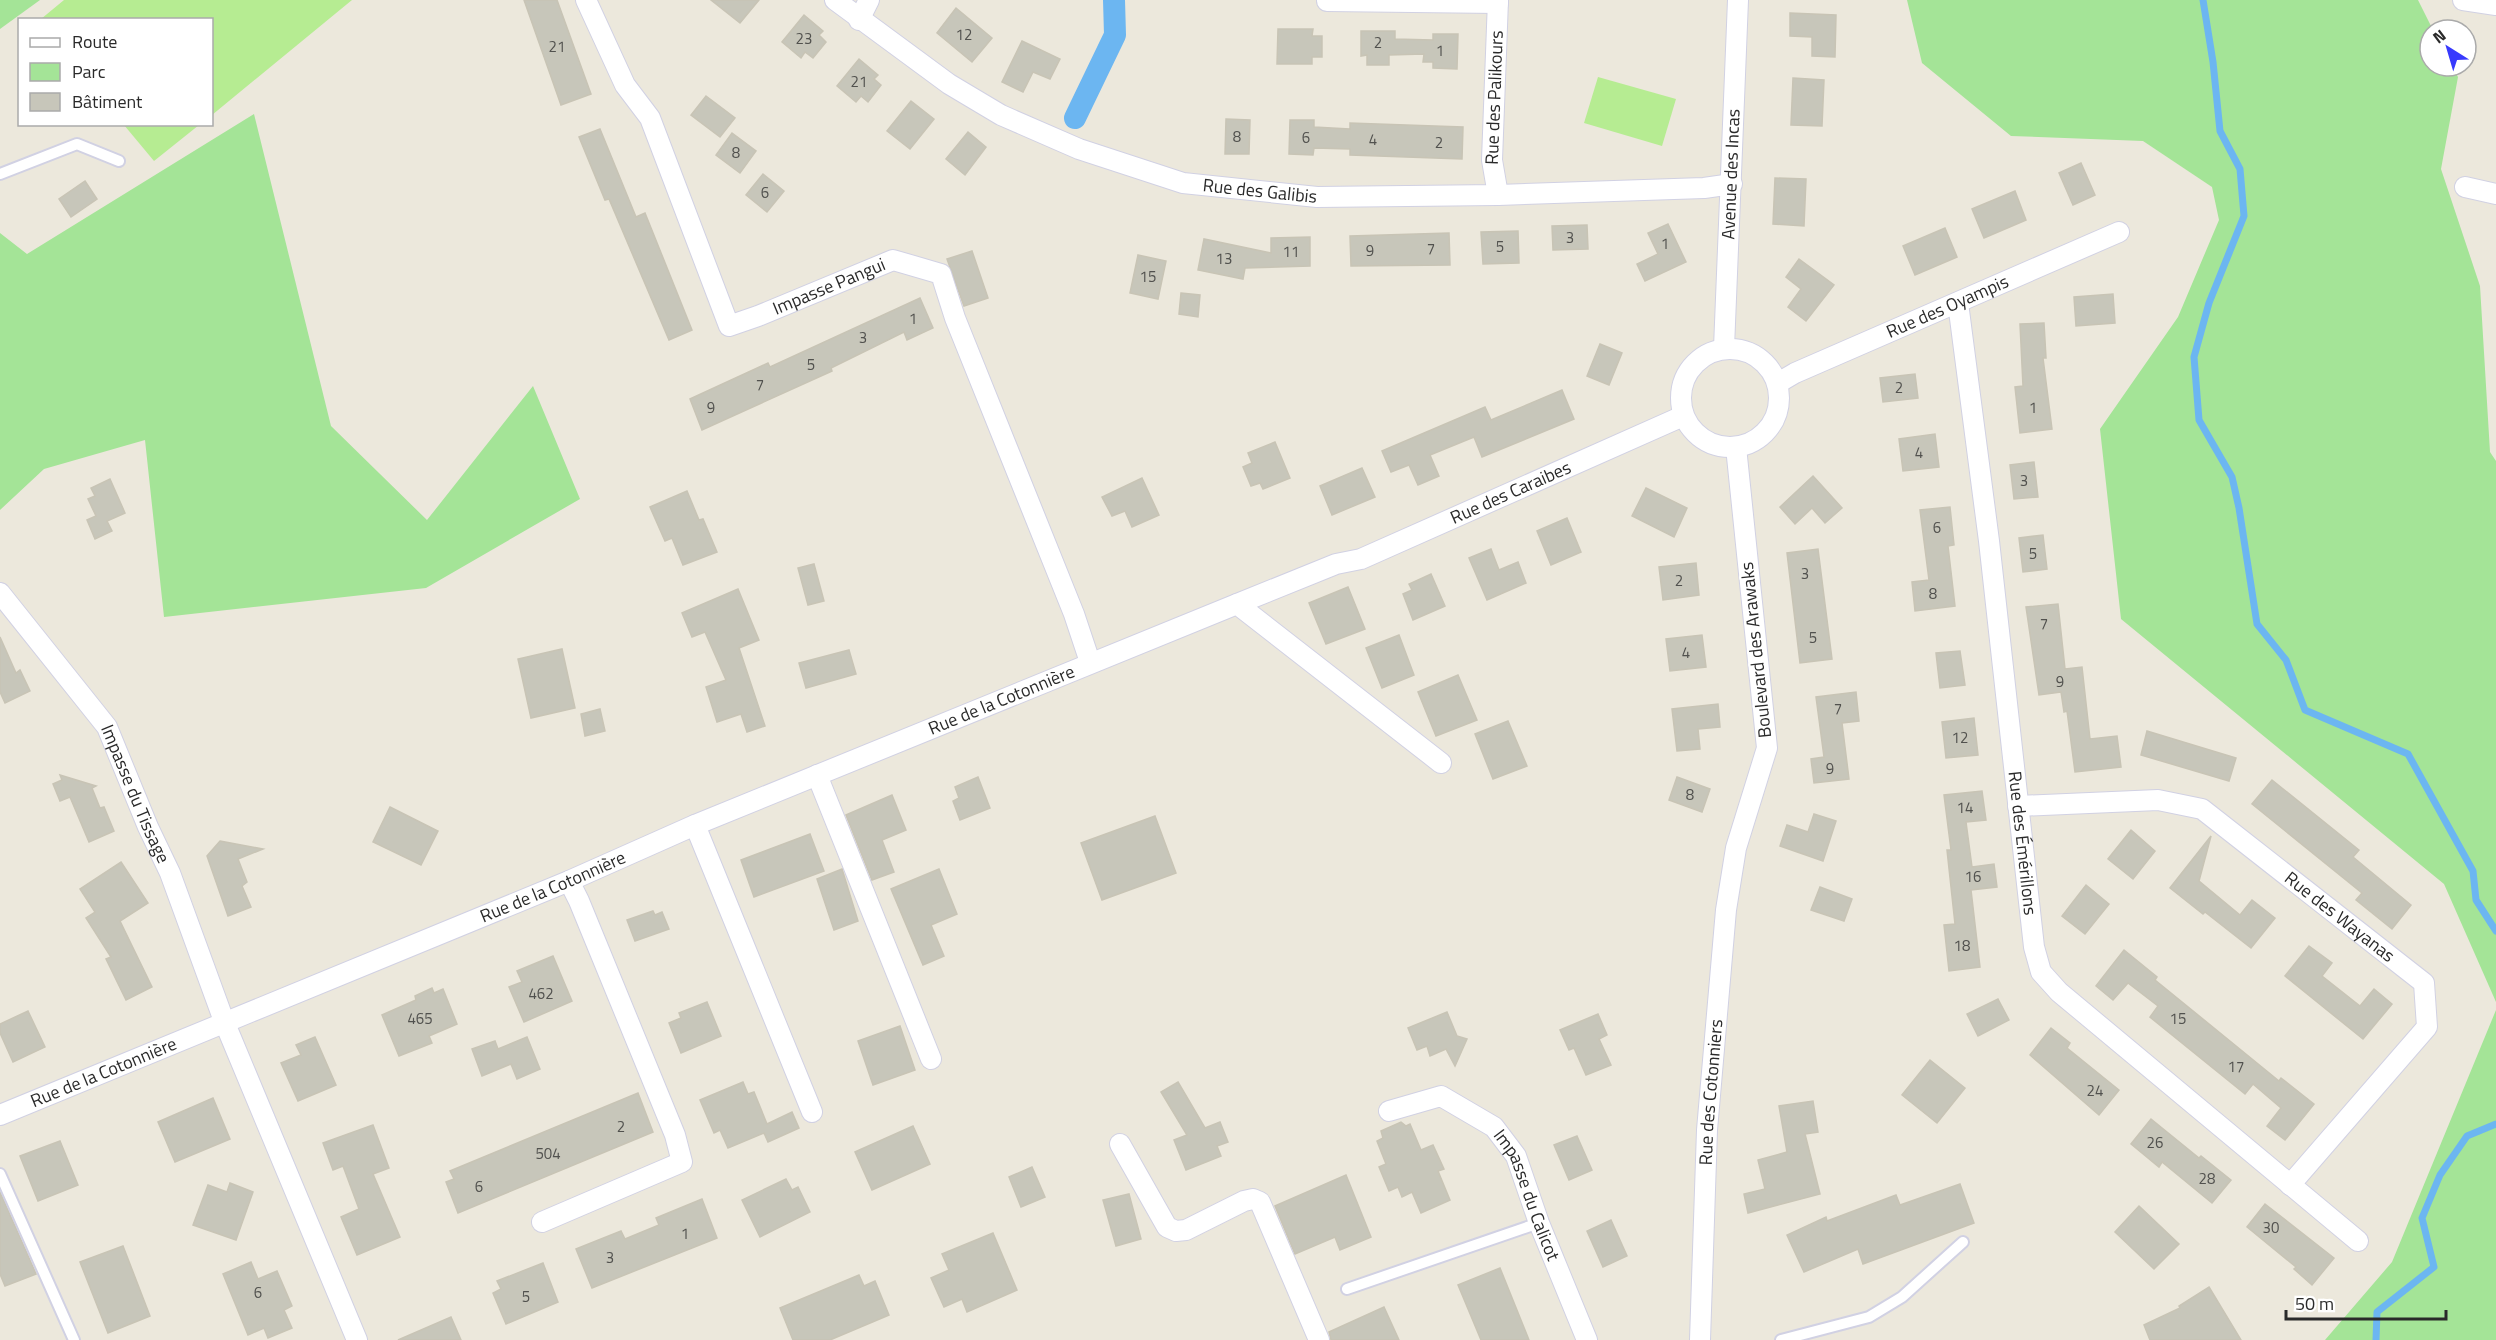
<svg xmlns="http://www.w3.org/2000/svg" width="2496" height="1340" font-family="'Titillium Web',sans-serif">
<style>
.green{fill:#a4e497}
.pitch{fill:#b6ec92}
.lines{fill:none;stroke-linecap:round;stroke-linejoin:round}
.stream{stroke:#6cb6f1;stroke-width:7}
.canal{stroke:#6cb6f1;stroke-width:22}
.building{fill:#c7c6ba;stroke:#c8c4b5;stroke-width:1.5}
.service-casing{stroke:#d1d1e3;stroke-width:14}
.minor-casing{stroke:#d1d1e3;stroke-width:22}
.service{stroke:#fff;stroke-width:10}
.minor{stroke:#fff;stroke-width:20}
.labels{text-anchor:middle;stroke-width:4.5;stroke-linejoin:round;paint-order:stroke}
.number-label{font-size:15px;fill:#51514e}
.street-label{font-size:18px;fill:#2a2a2a;stroke:#fff}
</style>
<rect width="100%" height="100%" fill="#ece8dc"/>
<g class="green">
<path d="M0,0H40L0,29Z"/>
<path d="M1907,0H2418L2433,30H2430V66H2452L2458,77L2441,169L2480,286L2490,452L2496,461V1002L2444,884L2121,619L2100,429L2178,317L2219,220L2212,187L2143,141L2011,136L1922,63Z"/>
<path d="M254,114L331,426L427,520L533,386L580,499L426,588L164,617L145,440L44,469L0,510V233L27,254Z"/>
<path d="M2496,1010V1340H2325L2392,1262Z"/>
</g>
<g class="pitch">
<path d="M64,0H352L212,115V20L41,19Z"/>
<path d="M1598,77L1676,99L1662,146L1584,123Z"/>
<path d="M124,125H199L154,161Z"/>
</g>
<g class="lines">
<g class="stream">
<path d="M2203,0L2213,62L2220,131L2240,169L2244,216L2209,303L2194,357L2199,420L2232,477L2239,508L2257,624L2286,660L2305,710L2408,754L2473,871L2476,900L2496,931"/>
<path d="M2376,1340L2377,1312L2434,1267L2422,1218L2440,1175L2467,1136L2496,1124"/>
</g>
<path class="canal" d="M1075,118L1115,35L1114,0"/>
</g>
<g class="building">
<path d="M524,0H557L591,94L561,105Z"/>
<path d="M711,0H759L740,23Z"/>
<path d="M956,8L992,38L972,62L937,33Z"/>
<path d="M1790,13L1836,15L1835,57L1812,56V37L1790,36Z"/>
<path d="M804,15L823,31L819,35L826,42L813,58L805,52L801,58L782,42Z"/>
<path d="M1278,29H1313L1312,36H1322V57H1312V64H1277Z"/>
<path d="M1361,31H1395V39L1433,40V34H1458L1457,69L1433,68V62H1423L1424,54L1389,55V65H1367V55L1361,56Z"/>
<path d="M1022,41L1060,59L1050,79L1033,72L1023,92L1002,82Z"/>
<path d="M859,59L878,75L874,79L881,85L868,102L861,96L856,102L837,86Z"/>
<path d="M1793,78L1824,80L1822,126L1791,125Z"/>
<path d="M706,96L735,118L720,137L691,115Z"/>
<path d="M911,101L934,119L910,149L887,131Z"/>
<path d="M1226,119L1250,120L1249,154H1225Z"/>
<path d="M1290,120H1314V127L1350,129V123L1463,127L1462,159L1350,155V149L1314,148L1313,155L1289,154Z"/>
<path d="M600,129L636,217L645,213L692,330L669,340L609,199L605,200L579,137Z"/>
<path d="M968,132L986,147L965,175L946,159Z"/>
<path d="M732,133L756,151L740,173L716,155Z"/>
<path d="M2081,163L2095,195L2073,205L2059,173Z"/>
<path d="M763,174L784,191L767,212L746,195Z"/>
<path d="M1775,178L1806,179L1804,226L1773,224Z"/>
<path d="M85,181L97,199L71,217L59,199Z"/>
<path d="M2015,191L2026,220L1984,238L1972,209Z"/>
<path d="M1668,224L1686,262L1645,281L1637,264L1658,254L1648,233Z"/>
<path d="M1587,225L1588,249L1553,250L1552,226Z"/>
<path d="M1945,228L1957,257L1915,275L1903,246Z"/>
<path d="M1518,231L1519,263L1483,264L1481,232Z"/>
<path d="M1449,233L1450,265L1351,266L1350,236Z"/>
<path d="M1310,237V266L1245,268L1243,279L1198,270L1204,239L1271,253V238Z"/>
<path d="M972,251L988,298L964,306L947,259Z"/>
<path d="M1138,255L1166,261L1158,299L1130,293Z"/>
<path d="M1799,259L1834,285L1806,321L1788,307L1801,289L1786,277Z"/>
<path d="M1181,293L1200,295L1198,317L1179,314Z"/>
<path d="M2113,294L2115,323L2076,326L2074,297Z"/>
<path d="M920,298L933,328L907,340L904,332L831,368L832,371L702,430L690,399L768,363L770,367Z"/>
<path d="M2044,323L2046,358H2043L2052,429L2020,433L2015,387L2023,386L2020,324Z"/>
<path d="M1600,344L1622,353L1609,385L1587,376Z"/>
<path d="M1915,374L1918,398L1883,402L1880,378Z"/>
<path d="M1562,390L1574,419L1482,457L1474,437L1430,455L1439,476L1418,485L1409,465L1391,472L1382,451L1485,407L1491,420Z"/>
<path d="M1935,434L1939,467L1903,471L1899,439Z"/>
<path d="M1275,442L1290,478L1263,489L1260,483L1251,486L1243,467L1252,463L1248,453Z"/>
<path d="M2034,462L2038,497L2014,499L2010,465Z"/>
<path d="M1362,468L1375,497L1332,515L1320,486Z"/>
<path d="M1813,476L1842,508L1825,523L1812,508L1795,524L1780,507Z"/>
<path d="M1142,478L1159,515L1132,527L1125,511L1112,516L1102,497Z"/>
<path d="M110,479L125,513L107,521L112,531L95,539L87,520L96,516L88,499L95,496L91,488Z"/>
<path d="M1646,488L1687,508L1674,537L1632,516Z"/>
<path d="M687,491L699,520L703,519L717,552L683,565L672,538L665,541L650,507Z"/>
<path d="M1950,507L1954,545L1948,546L1955,606L1915,611L1912,582L1929,580L1920,510Z"/>
<path d="M1567,518L1581,552L1551,565L1537,531Z"/>
<path d="M2043,535L2047,569L2023,572L2019,538Z"/>
<path d="M1491,549L1499,570L1518,562L1526,583L1487,600L1469,558Z"/>
<path d="M1818,549L1832,659L1800,663L1787,553Z"/>
<path d="M1696,563L1699,595L1663,600L1659,567Z"/>
<path d="M814,564L824,601L808,605L798,568Z"/>
<path d="M1431,574L1445,606L1413,620L1403,594L1412,590L1409,584Z"/>
<path d="M1348,587L1365,629L1326,644L1309,603Z"/>
<path d="M738,589L759,640L739,648L765,726L747,732L741,714L717,722L706,687L726,680L705,632L692,637L682,613Z"/>
<path d="M2058,604L2065,669L2082,667L2090,739L2117,736L2121,767L2075,772L2067,711L2064,712L2061,692L2039,695L2026,607Z"/>
<path d="M1399,635L1414,675L1382,688L1366,648Z"/>
<path d="M1702,635L1706,667L1670,671L1666,639Z"/>
<path d="M0,637L16,673L20,670L30,691L5,703L0,692Z"/>
<path d="M562,649L575,708L531,718L518,659Z"/>
<path d="M849,650L856,674L806,688L799,663Z"/>
<path d="M1960,651L1965,685L1940,688L1936,653Z"/>
<path d="M1458,675L1477,720L1436,736L1418,692Z"/>
<path d="M1856,692L1859,721L1842,723L1849,779L1814,783L1811,759L1824,757L1816,697Z"/>
<path d="M1718,704L1720,727L1698,729L1700,749L1677,751L1672,709Z"/>
<path d="M600,709L605,731L585,736L581,714Z"/>
<path d="M1974,718L1978,755L1946,758L1942,722Z"/>
<path d="M1508,721L1527,766L1493,779L1475,734Z"/>
<path d="M2147,731L2236,758L2229,781L2141,755Z"/>
<path d="M60,775L96,786L92,788L100,808L104,807L114,831L89,842L70,797L60,801L53,784L62,780Z"/>
<path d="M978,777L990,808L960,820L953,801L959,798L955,787Z"/>
<path d="M1677,777L1710,789L1702,812L1669,800Z"/>
<path d="M2272,780L2359,850L2353,857L2411,905L2392,929L2356,900L2362,893L2252,804Z"/>
<path d="M1982,791L1986,820L1966,822L1972,867L1994,864L1997,887L1971,890L1980,967L1949,971L1944,925L1955,924L1947,850H1951L1944,795Z"/>
<path d="M892,795L906,830L882,840L894,872L872,880L846,815Z"/>
<path d="M390,807L438,831L421,865L373,842Z"/>
<path d="M1814,814L1836,821L1823,861L1780,846L1787,825L1808,832Z"/>
<path d="M1155,816L1176,873L1102,900L1081,843Z"/>
<path d="M2131,830L2155,851L2133,879L2108,859Z"/>
<path d="M810,834L824,871L754,897L741,860Z"/>
<path d="M2211,836L2199,881L2240,915L2252,900L2275,918L2251,948L2205,912L2203,914L2170,888Z"/>
<path d="M220,841L263,849L238,859L247,882L242,886L251,907L228,916L207,856Z"/>
<path d="M121,862L148,903L120,921L152,987L126,1000L106,959L111,957L86,918L95,912L80,889Z"/>
<path d="M842,869L858,921L834,930L817,879Z"/>
<path d="M939,869L957,914L931,925L944,956L923,965L891,889Z"/>
<path d="M2086,885L2109,904L2085,934L2062,916Z"/>
<path d="M1820,887L1852,899L1844,921L1811,910Z"/>
<path d="M653,911L655,915L662,912L669,929L635,941L627,920Z"/>
<path d="M2309,946L2332,963L2322,976L2360,1006L2374,989L2392,1004L2363,1039L2285,976Z"/>
<path d="M2124,950L2157,977L2155,980L2279,1081L2281,1078L2314,1104L2285,1140L2267,1126L2281,1108L2253,1084L2245,1094L2150,1017L2158,1006L2128,983L2113,1000L2096,986Z"/>
<path d="M553,956L572,1001L524,1022L509,987L522,982L517,971Z"/>
<path d="M432,988L434,993L443,989L457,1024L429,1036L432,1043L399,1056L382,1015L416,1000L415,996Z"/>
<path d="M1998,999L2009,1020L1978,1036L1967,1014Z"/>
<path d="M707,1002L721,1036L681,1053L669,1023L681,1018L679,1013Z"/>
<path d="M28,1011L45,1047L13,1062L0,1033V1024Z"/>
<path d="M1447,1012L1457,1036L1467,1039L1455,1066L1446,1049L1430,1056L1427,1046L1417,1050L1408,1028Z"/>
<path d="M1598,1014L1607,1035L1599,1039L1611,1065L1586,1075L1574,1048L1569,1050L1560,1030Z"/>
<path d="M900,1026L915,1070L873,1085L858,1041Z"/>
<path d="M2051,1028L2070,1043L2067,1048L2119,1090L2099,1115L2030,1055Z"/>
<path d="M315,1037L336,1085L298,1101L281,1063L301,1055L296,1045Z"/>
<path d="M527,1037L540,1069L517,1079L511,1064L482,1076L472,1049L495,1041L498,1049Z"/>
<path d="M1930,1060L1965,1088L1937,1123L1902,1095Z"/>
<path d="M743,1082L748,1094L754,1092L767,1124L792,1112L799,1128L768,1142L764,1133L728,1148L720,1130L714,1133L700,1100Z"/>
<path d="M1178,1082L1205,1128L1220,1122L1228,1142L1217,1146L1221,1156L1186,1170L1174,1140L1187,1135L1161,1092Z"/>
<path d="M638,1093L653,1132L458,1213L446,1182L454,1179L450,1171Z"/>
<path d="M213,1098L230,1139L175,1162L158,1122Z"/>
<path d="M1813,1101L1818,1132L1805,1134L1820,1194L1748,1213L1744,1194L1765,1189L1758,1160L1787,1152L1779,1106Z"/>
<path d="M2151,1119L2199,1158L2201,1156L2231,1180L2212,1203L2162,1162L2159,1167L2131,1144Z"/>
<path d="M1401,1122L1406,1126L1410,1124L1421,1150L1433,1145L1444,1169L1438,1171L1450,1200L1421,1213L1412,1192L1402,1197L1398,1187L1389,1191L1379,1167L1386,1164L1377,1141L1383,1138L1381,1131Z"/>
<path d="M373,1125L389,1168L373,1174L400,1237L357,1255L341,1217L359,1209L343,1166L333,1170L323,1143Z"/>
<path d="M913,1126L930,1164L872,1190L855,1152Z"/>
<path d="M1577,1136L1592,1170L1569,1180L1554,1145Z"/>
<path d="M60,1141L78,1185L38,1201L20,1156Z"/>
<path d="M1032,1167L1045,1197L1021,1207L1009,1177Z"/>
<path d="M1346,1175L1371,1237L1340,1250L1335,1237L1295,1254L1275,1206Z"/>
<path d="M786,1179L792,1190L798,1187L810,1212L760,1237L742,1200Z"/>
<path d="M230,1183L253,1192L236,1240L193,1225L208,1185L227,1192Z"/>
<path d="M1960,1184L1974,1223L1863,1264L1858,1249L1804,1272L1787,1235L1826,1217L1827,1221L1896,1195L1900,1205Z"/>
<path d="M0,1192L36,1274L5,1286L0,1274Z"/>
<path d="M1129,1194L1141,1239L1116,1246L1103,1200Z"/>
<path d="M702,1199L717,1238L592,1288L576,1249L621,1231L625,1239L659,1225L656,1218Z"/>
<path d="M2265,1204L2334,1258L2312,1285L2294,1269L2296,1267L2247,1227Z"/>
<path d="M2139,1206L2179,1244L2154,1269L2115,1232Z"/>
<path d="M1611,1220L1627,1256L1603,1267L1587,1231Z"/>
<path d="M993,1233L1017,1290L967,1312L962,1299L944,1307L931,1278L949,1270L942,1254Z"/>
<path d="M123,1246L150,1316L108,1333L80,1262Z"/>
<path d="M251,1262L258,1279L277,1271L292,1306L284,1310L292,1328L268,1338L264,1328L248,1335L223,1274Z"/>
<path d="M543,1263L558,1302L506,1324L493,1293L501,1289L497,1281Z"/>
<path d="M1500,1268L1529,1340H1481L1458,1285Z"/>
<path d="M859,1275L864,1286L875,1281L889,1315L830,1340H793L780,1308Z"/>
<path d="M2209,1287L2241,1340H2150L2144,1325L2180,1308L2179,1306Z"/>
<path d="M1384,1307L1399,1340H1331L1329,1332Z"/>
<path d="M451,1317L461,1340H398Z"/>
</g>
<g class="lines">
<defs>
<g id="service">
<path d="M0,174L77,144L119,161"/>
<path d="M0,1174L74,1340"/>
<path d="M1347,1289L1539,1223"/>
<path d="M1781,1340L1869,1317L1902,1297L1963,1242"/>
</g>
<g id="minor">
<path id="s1" d="M586,0L625,85L650,118L729,326L758,316L893,260L941,274L955,318L1074,614L1090,662"/>
<path id="s2" d="M835,0L949,84L1001,115L1079,149L1183,183L1317,197L1498,195L1704,188L1732,184"/>
<path d="M2463,0L2496,5"/>
<path d="M1327,1L1498,3"/>
<path d="M859,20L869,0"/>
<path d="M2465,187L2496,194"/>
<path id="s3" d="M1498,195L1492,160L1498,0"/>
<path id="s4" d="M1958,303L1989,541L2034,947L2041,972L2059,992L2358,1241"/>
<path id="s5" d="M1724,348L1738,0"/>
<circle cx="1730" cy="398" r="49"/>
<path id="s6" d="M1778,383L1795,373L2119,232"/>
<path id="s7" d="M0,593L107,727L148,827L170,873L224,1021L357,1340"/>
<path id="s8" d="M1237,604L1336,564L1361,559L1683,416"/>
<path d="M817,775L931,1059"/>
<path id="s9" d="M2018,806L2158,800L2202,809L2424,983L2427,1027L2290,1185"/>
<path d="M695,825L812,1112"/>
<path id="s10" d="M1389,1111L1441,1096L1494,1127L1516,1156L1539,1223L1587,1340"/>
<path id="s11" d="M0,1115L569,881L695,825L1237,604L1441,763"/>
<path d="M1120,1144L1167,1227L1176,1231L1186,1230L1244,1201L1253,1199L1260,1202L1319,1340"/>
<path d="M542,1222L682,1162L675,1135L579,901L569,881"/>
<path id="s12" d="M1700,1340L1707,1130L1726,910L1736,848L1767,748L1736,447"/>
</g>
</defs>
<use href="#service" class="service-casing"/>
<use href="#minor" class="minor-casing"/>
<use href="#service" class="service"/>
<use href="#minor" class="minor"/>
</g>
<g class="labels">
<g class="number-label">
<text x="964" y="40">12</text>
<text x="804" y="44">23</text>
<text x="1378" y="48">2</text>
<text x="557" y="52">21</text>
<text x="1440" y="56">1</text>
<text x="859" y="87">21</text>
<text x="1237" y="142">8</text>
<text x="1306" y="143">6</text>
<text x="1373" y="145">4</text>
<text x="1439" y="148">2</text>
<text x="736" y="158">8</text>
<text x="765" y="198">6</text>
<text x="1570" y="243">3</text>
<text x="1665" y="249">1</text>
<text x="1500" y="252">5</text>
<text x="1431" y="254">7</text>
<text x="1370" y="256">9</text>
<text x="1291" y="257">11</text>
<text x="1224" y="264">13</text>
<text x="1148" y="282">15</text>
<text x="913" y="324">1</text>
<text x="863" y="343">3</text>
<text x="811" y="370">5</text>
<text x="760" y="390">7</text>
<text x="1899" y="393">2</text>
<text x="711" y="413">9</text>
<text x="2033" y="413">1</text>
<text x="1919" y="458">4</text>
<text x="2024" y="486">3</text>
<text x="1937" y="533">6</text>
<text x="2033" y="559">5</text>
<text x="1805" y="579">3</text>
<text x="1679" y="586">2</text>
<text x="1933" y="599">8</text>
<text x="2044" y="629">7</text>
<text x="1813" y="643">5</text>
<text x="1686" y="658">4</text>
<text x="2060" y="687">9</text>
<text x="1838" y="714">7</text>
<text x="1960" y="743">12</text>
<text x="1830" y="774">9</text>
<text x="1690" y="800">8</text>
<text x="1965" y="813">14</text>
<text x="1973" y="882">16</text>
<text x="1962" y="951">18</text>
<text x="541" y="999">462</text>
<text x="420" y="1024">465</text>
<text x="2178" y="1024">15</text>
<text x="2236" y="1072">17</text>
<text x="2095" y="1096">24</text>
<text x="621" y="1132">2</text>
<text x="2155" y="1148">26</text>
<text x="548" y="1159">504</text>
<text x="2207" y="1184">28</text>
<text x="479" y="1192">6</text>
<text x="2271" y="1233">30</text>
<text x="685" y="1239">1</text>
<text x="610" y="1263">3</text>
<text x="258" y="1298">6</text>
<text x="526" y="1302">5</text>
</g>
<g class="street-label">
<text dy="6" stroke="none"><textPath href="#s3" startOffset="98">Rue des Palikours</textPath></text>
<text dy="6" stroke="none"><textPath href="#s5" startOffset="174">Avenue des Incas</textPath></text>
<text dy="6" stroke="none"><textPath href="#s2" startOffset="474">Rue des Galibis</textPath></text>
<text dy="6" stroke="none"><textPath href="#s1" startOffset="465">Impasse Pangui</textPath></text>
<text dy="6" stroke="none"><textPath href="#s6" startOffset="186">Rue des Oyampis</textPath></text>
<text dy="6" stroke="none"><textPath href="#s8" startOffset="296">Rue des Caraibes</textPath></text>
<text transform="translate(1756 650) rotate(-96)" y="6">Boulevard des Arawaks</text>
<text dy="6" stroke="none"><textPath href="#s11" startOffset="1084">Rue de la Cotonnière</textPath></text>
<text dy="6" stroke="none"><textPath href="#s7" startOffset="244">Impasse du Tissage</textPath></text>
<text dy="6" stroke="none"><textPath href="#s4" startOffset="544">Rue des Émérillons</textPath></text>
<text dy="6" stroke="none"><textPath href="#s11" startOffset="598">Rue de la Cotonnière</textPath></text>
<text dy="6" stroke="none"><textPath href="#s9" startOffset="360">Rue des Wayanas</textPath></text>
<text dy="6" stroke="none"><textPath href="#s11" startOffset="112">Rue de la Cotonnière</textPath></text>
<text dy="6" stroke="none"><textPath href="#s12" startOffset="248">Rue des Cotonniers</textPath></text>
<text dy="6" stroke="none"><textPath href="#s10" startOffset="192">Impasse du Calicot</textPath></text>
</g>
</g>
<rect x="18" y="18" width="195" height="108" fill="#ffffff" stroke="#aaaaaa" stroke-width="1.5"/>
<rect x="30" y="38" width="30" height="9" fill="#ffffff" stroke="#aaaaaa" stroke-width="1.5"/>
<text x="72" y="48" font-size="18" fill="#2a2a2a">Route</text>
<rect x="30" y="63" width="30" height="18" fill="#a4e497" stroke="#aaaaaa" stroke-width="1.5"/>
<text x="72" y="78" font-size="18" fill="#2a2a2a">Parc</text>
<rect x="30" y="93" width="30" height="18" fill="#c7c6ba" stroke="#aaaaaa" stroke-width="1.5"/>
<text x="72" y="108" font-size="18" fill="#2a2a2a">Bâtiment</text>
<g transform="translate(2448 48) rotate(323)"><circle r="28" fill="#ffffff" stroke="#aaaaaa" stroke-width="1.5"/>
<path d="M0-4.5L10 22L0 15L-10 22Z" fill="#383afd"/>
<text y="-9" font-size="16" font-weight="bold" text-anchor="middle" fill="#2a2a2a">N</text>
</g>
<path d="M2286 1310v9h160v-9" fill="none" stroke="#2a2a2a" stroke-width="3"/>
<text x="2295" y="1310" font-size="18" fill="#2a2a2a" stroke="#ffffff" stroke-width="4.5" paint-order="stroke">50 m</text>
</svg>
